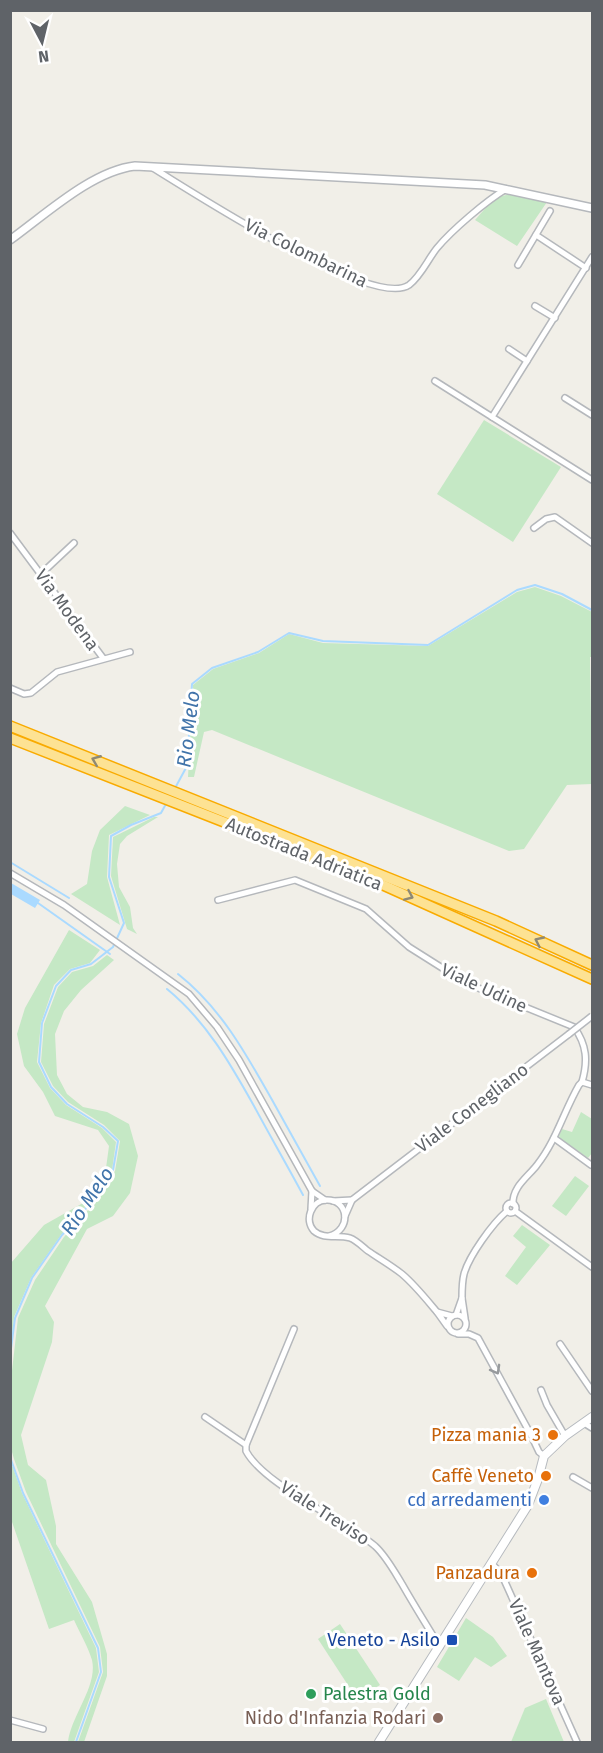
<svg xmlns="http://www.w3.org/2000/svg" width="603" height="1753" font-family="'Fira Sans',sans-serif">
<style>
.green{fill:#c5e8c5}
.water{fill:#aadaff}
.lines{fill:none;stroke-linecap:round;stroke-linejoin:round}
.stream{stroke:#aadaff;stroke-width:2}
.minor-casing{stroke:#b5b8bc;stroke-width:8}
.tertiary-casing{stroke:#b5b8bc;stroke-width:10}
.secondary-casing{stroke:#b6babf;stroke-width:10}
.motorway-casing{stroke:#f9ab00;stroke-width:12}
.minor{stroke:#fff;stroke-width:5}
.tertiary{stroke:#fff;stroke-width:7}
.secondary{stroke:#fff;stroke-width:8}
.motorway{stroke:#fde293;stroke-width:9}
.minor-bridge-casing{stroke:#b5b8bc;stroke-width:8;stroke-linecap:butt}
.minor-bridge{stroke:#fff;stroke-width:5}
.oneway{stroke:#8e8975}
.oneway2{stroke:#979a9d}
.food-dot{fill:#e8710a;stroke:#fff;stroke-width:2}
.shop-dot{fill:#3f7fe0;stroke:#fff;stroke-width:2}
.transit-dot{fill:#1a4fb4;stroke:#fff;stroke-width:2}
.leisure-dot{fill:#2e9e5b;stroke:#fff;stroke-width:2}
.education-dot{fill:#8d6e63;stroke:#fff;stroke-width:2}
.labels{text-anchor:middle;stroke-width:6;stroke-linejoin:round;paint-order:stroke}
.street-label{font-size:18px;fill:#5f6368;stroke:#fff}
.food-label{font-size:18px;fill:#c56008;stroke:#fff;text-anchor:end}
.shop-label{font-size:18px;fill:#366cbe;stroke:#fff;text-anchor:end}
.transit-label{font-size:18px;fill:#164399;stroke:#fff;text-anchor:end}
.leisure-label{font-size:18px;fill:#27864d;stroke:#fff;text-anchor:start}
.education-label{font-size:18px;fill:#785e54;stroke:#fff;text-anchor:end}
.water-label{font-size:20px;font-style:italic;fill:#4174aa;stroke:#fff}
</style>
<rect width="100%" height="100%" fill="#f1efe8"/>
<g class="green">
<path d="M512,194L547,202L517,246L475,220C486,208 494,195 512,194Z"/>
<path d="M484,420L561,467L513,542L437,494Z"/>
<path d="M535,587L561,596L592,612V657H590L592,784L567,785L524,849L509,851L212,730L204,732L194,777H188L193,685L213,669L259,653L289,634L323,643L428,646L517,592Z"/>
<path d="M125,806L150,815L109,835L107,877L120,925L71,894L87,884L92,851L100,830Z"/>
<path d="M154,817H158L127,836L120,844L117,864L119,887L130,907L133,928L137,934L127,929L111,876L113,837Z"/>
<path d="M69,930L100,950L90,963L70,969L54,985L41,1023L37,1062L50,1088L66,1105L102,1128L116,1142L112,1170L87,1205L61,1235L31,1278L14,1317L11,1349V1263L44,1225L83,1203L106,1168L109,1146L98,1130L55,1116L43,1092L24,1066L17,1034L25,1008Z"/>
<path d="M107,955L114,960L81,990L64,1011L55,1034L57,1075L67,1094L83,1107L107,1112L129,1124L138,1156L130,1193L113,1216L87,1229L45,1306L54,1322L52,1342L21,1435L28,1465L46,1480L56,1526V1544L92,1602L107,1654V1676L84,1742H78L103,1672L100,1647L26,1492L14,1459L10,1445V1388L18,1318L35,1280L64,1237L90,1208L115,1171L120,1141L104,1125L68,1102L53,1086L41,1062L44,1024L58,987L72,972L93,966Z"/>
<path d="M581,1112L592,1119V1153L588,1158L561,1139L559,1136L562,1129L572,1132Z"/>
<path d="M575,1176L589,1186L566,1216L552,1206Z"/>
<path d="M522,1225L550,1245L517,1285L505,1276L526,1247L513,1236Z"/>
<path d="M11,1462L22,1493L96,1648L99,1672L74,1742H68C71,1716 98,1686 92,1660C88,1647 80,1633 74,1620L49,1629L11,1519Z"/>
<path d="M466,1618L493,1637L507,1656L491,1667L475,1657L459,1681L437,1667Z"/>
<path d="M340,1624L380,1685L357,1699L318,1639Z"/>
<path d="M546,1699L564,1742H511L525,1708Z"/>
</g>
<path class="water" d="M11,883L40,900L35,908L11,894Z"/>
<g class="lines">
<g class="stream">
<path d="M174,790L187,766L192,684L212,668L258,652L289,633L323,641L428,645L517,590L535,585L562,594L592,610"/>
<path d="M10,862L69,898"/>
<path d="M38,903L110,954"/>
<path d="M178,974C220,1007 245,1052 271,1098C287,1127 304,1157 320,1186"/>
<path d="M167,989C206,1021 230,1063 254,1106C270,1136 287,1165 303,1195"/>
<path d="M10,1356L15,1318L32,1278L62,1235L88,1206L113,1170L118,1141L103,1127L67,1104L51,1087L39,1062L42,1023L56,986L71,970L91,964L113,947L124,923L109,877L111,836L131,825L161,813L167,802"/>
<path d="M10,1457L23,1493L98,1648L101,1672L76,1742"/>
</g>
<defs>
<g id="minor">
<path d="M153,168C191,191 373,310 409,285C421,276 428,259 437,248C452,230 486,201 506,189"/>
<path d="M536,235L586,268"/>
<path d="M592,257L492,417L592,480"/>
<path d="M518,265L550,211"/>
<path d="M535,306L555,318"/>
<path d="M509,349L527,361"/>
<path d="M435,381L492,417"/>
<path d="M565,398L592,415"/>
<path d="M534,528L546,519L555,517L592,543"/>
<path d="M10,533L103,658"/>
<path d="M41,574L74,543"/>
<path d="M10,688L24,694L31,693L57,672L130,652"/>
<path d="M10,873L64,905L189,994L217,1027L239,1060L312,1191L325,1200"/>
<path d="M218,900L295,880L366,909L409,947L466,983L574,1027C587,1045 588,1061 582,1082"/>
<path d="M554,1138L591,1165"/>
<path d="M333,1201L352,1200"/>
<circle cx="511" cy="1208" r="5"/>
<path d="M513,1204C512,1187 528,1177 537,1165C556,1141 564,1111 579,1085L582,1082L592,1085"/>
<path d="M311,1209L312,1191"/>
<path d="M515,1211L592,1267"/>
<path d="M345,1216L352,1200L569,1034"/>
<path d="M329,1236C352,1230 349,1199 326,1200C311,1201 304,1220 314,1231C324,1240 338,1234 350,1238C356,1240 363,1247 368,1251C380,1259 392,1266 402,1274C415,1285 426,1299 437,1312"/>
<path d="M462,1298C462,1290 462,1282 464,1274C469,1256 492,1224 507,1211"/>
<circle cx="457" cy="1324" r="9"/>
<path d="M456,1315L462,1298L465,1318"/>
<path d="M447,1326L437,1312L452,1316"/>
<path d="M294,1329L246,1445V1451C264,1485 343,1519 375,1546C386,1556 394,1571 402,1584C414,1605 427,1626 440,1647"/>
<path d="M458,1334H469L478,1338L531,1435L539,1452L544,1456"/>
<path d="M560,1344L592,1391"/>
<path d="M541,1390L547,1405L565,1436"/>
<path d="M205,1417L246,1445"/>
<path d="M584,1423L592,1428"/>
<path d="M573,1477L592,1488"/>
<path d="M492,1564L501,1573L577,1742"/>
<path d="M10,1720L43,1729"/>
</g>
<path id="tertiary" d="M10,240C46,214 92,171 135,166L485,185L592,208"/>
<path id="secondary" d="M379,1742L528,1505L538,1479L544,1456L565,1436L592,1417"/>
<g id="motorway">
<path d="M10,726L496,921L592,965"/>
<path d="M10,738L372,880L592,979"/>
</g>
</defs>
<use href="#minor" class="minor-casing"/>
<use href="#tertiary" class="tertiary-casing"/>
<use href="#secondary" class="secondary-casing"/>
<use href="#motorway" class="motorway-casing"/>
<use href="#minor" class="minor"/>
<use href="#tertiary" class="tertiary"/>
<use href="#secondary" class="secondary"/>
<use href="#motorway" class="motorway"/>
<defs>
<path id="minor-bridge" d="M569,1034L592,1016"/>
</defs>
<use href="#minor-bridge" class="minor-bridge-casing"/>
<use href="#minor-bridge" class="minor-bridge"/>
</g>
<defs><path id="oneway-chevron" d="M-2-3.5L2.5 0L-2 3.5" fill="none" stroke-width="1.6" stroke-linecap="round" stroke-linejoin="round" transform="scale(1.5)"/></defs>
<g class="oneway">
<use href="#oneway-chevron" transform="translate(96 760) rotate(-158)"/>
<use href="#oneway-chevron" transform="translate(409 896) rotate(24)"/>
<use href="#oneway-chevron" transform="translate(539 941) rotate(-155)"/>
</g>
<use class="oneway2" href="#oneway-chevron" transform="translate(496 1370) rotate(61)"/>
<g class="food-dot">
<circle cx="553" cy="1435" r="6"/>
<circle cx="546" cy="1476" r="6"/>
<circle cx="532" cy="1573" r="6"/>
</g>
<circle class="shop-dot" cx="544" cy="1500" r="6"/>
<rect class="transit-dot" x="446" y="1634" width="12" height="12" rx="3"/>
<circle class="leisure-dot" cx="311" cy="1694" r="6"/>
<circle class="education-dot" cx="438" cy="1718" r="6"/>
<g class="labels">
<g class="street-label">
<text transform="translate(306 253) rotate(26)" y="6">Via Colombarina</text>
<text transform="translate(67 610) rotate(54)" y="6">Via Modena</text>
<text transform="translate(304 854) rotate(22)" y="6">Autostrada Adriatica</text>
<text transform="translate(484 988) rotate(25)" y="6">Viale Udine</text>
<text transform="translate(472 1108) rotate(-37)" y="6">Viale Conegliano</text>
<text transform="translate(325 1513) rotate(33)" y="6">Viale Treviso</text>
<text transform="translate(537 1652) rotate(66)" y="6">Viale Mantova</text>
</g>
<g class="food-label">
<text x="541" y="1441">Pizza mania 3</text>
<text x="534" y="1482">Caffè Veneto</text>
<text x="520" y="1579">Panzadura</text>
</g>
<g class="shop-label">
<text x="532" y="1506">cd arredamenti</text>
</g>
<g class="transit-label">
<text x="440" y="1646">Veneto - Asilo</text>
</g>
<g class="leisure-label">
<text x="323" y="1700">Palestra Gold</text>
</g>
<g class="education-label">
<text x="426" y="1724">Nido d'Infanzia Rodari</text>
</g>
<g class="water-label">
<text transform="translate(188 729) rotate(-83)" y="7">Rio Melo</text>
<text transform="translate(87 1201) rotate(-56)" y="7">Rio Melo</text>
</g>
</g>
<rect width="603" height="1753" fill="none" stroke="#5f6368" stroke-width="24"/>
<g transform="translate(42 42) rotate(173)" stroke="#ffffff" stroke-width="4.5" paint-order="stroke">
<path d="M0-4.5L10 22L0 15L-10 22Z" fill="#5f6368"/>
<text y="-9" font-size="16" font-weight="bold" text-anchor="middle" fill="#5f6368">N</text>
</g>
</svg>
